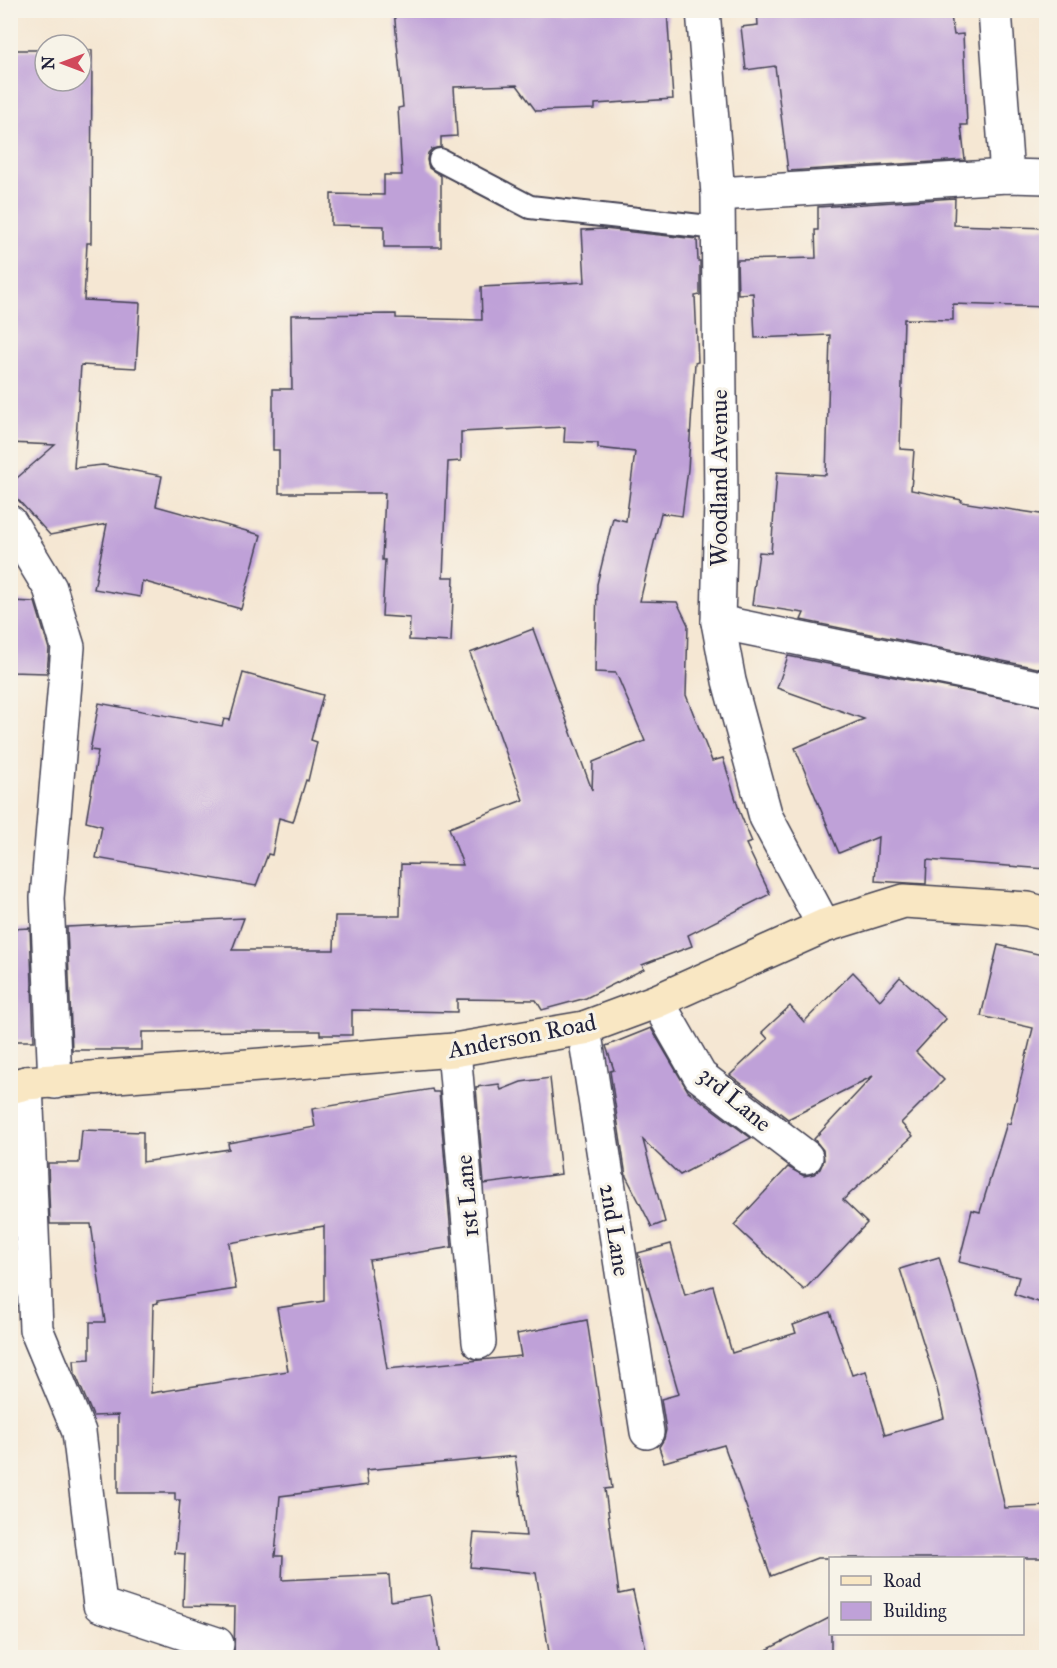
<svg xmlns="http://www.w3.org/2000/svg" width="1057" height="1668" font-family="'IM FELL Great Primer',serif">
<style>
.building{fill:#bfa1d8;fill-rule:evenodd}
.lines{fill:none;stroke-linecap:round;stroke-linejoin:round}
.service-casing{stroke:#424052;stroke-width:26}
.minor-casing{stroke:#424052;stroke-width:36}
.tertiary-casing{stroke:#424052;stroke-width:36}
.secondary-casing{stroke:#424052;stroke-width:36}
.service{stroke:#fff;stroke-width:22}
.minor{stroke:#fff;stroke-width:33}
.tertiary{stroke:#fff;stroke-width:33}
.secondary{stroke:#f9e7c3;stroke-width:33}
.labels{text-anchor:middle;stroke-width:6;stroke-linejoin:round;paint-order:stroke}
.street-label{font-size:24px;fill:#22223b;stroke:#f7f3e8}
</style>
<rect width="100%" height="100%" fill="#f7f3e8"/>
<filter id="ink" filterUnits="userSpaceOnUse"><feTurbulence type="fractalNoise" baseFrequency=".0167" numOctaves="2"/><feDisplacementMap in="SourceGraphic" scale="12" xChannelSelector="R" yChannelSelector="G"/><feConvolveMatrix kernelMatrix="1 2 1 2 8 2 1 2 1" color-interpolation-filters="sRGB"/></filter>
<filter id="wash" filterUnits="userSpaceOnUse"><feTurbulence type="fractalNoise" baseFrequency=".008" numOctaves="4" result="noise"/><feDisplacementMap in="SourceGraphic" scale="24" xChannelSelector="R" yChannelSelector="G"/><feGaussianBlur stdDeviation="1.35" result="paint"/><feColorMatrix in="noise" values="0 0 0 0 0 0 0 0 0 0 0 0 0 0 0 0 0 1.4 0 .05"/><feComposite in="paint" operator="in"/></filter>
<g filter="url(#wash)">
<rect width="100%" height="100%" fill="#f5e7d3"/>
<g id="blocks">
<g class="building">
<path d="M394,10H527V13L584,10H667L673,99L595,104V109L536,111L517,85L454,87L457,136L441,137V147L432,149L428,153L427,160L429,168L441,176V247H384V226L331,225V194L384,195V175H402L398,108L403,107Z"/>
<path d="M757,10H950L954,35L963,34L967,125H961L965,160L788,171L775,66L746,70L741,27L758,25Z"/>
<path d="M10,50H45V81H81V50H92L91,243H87L84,300L140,303L136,368L81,365L74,468L103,465L162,476L156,506L261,535L241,609L142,581L140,597L94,589L107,524L50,535L10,491V484L55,445L10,443Z"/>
<path d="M955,198L954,225L1047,228V307L953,304V320L904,319L900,449L914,450L911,490L962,500L961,502L1047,515V670L801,620L804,613L752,605L759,552L771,553L777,472L826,475L830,335L755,338L753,293L738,294L737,260L816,258L815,230H818V207Z"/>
<path d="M604,229L697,239L698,261H700V295L695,296L698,362L695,363L688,469L682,516L661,513L640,601L677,602L688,625L686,695L712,761L723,758L740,813L752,842L746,844L770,894L688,935L692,946L642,965L644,969L586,998L542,1010L536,1000L457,999V1012L352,1010V1035H320V1031H277L142,1032V1050H72L67,927L244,918L232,950H334L335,916H400L401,864L463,865L449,828L523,800L470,653L533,629L592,790L593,762L645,741L616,673L595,672L597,584L613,518L626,521L635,452L598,448V443L564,442L565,427L461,432V461L448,462L443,577H454L451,642L409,640L410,618L382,616L385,560H382L385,493H279V450H273V389H292L291,315L396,314V318L482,320L481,287L585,282L582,230Z"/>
<path d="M10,601L35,602L49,649L47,673L10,672Z"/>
<path d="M788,656L1047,707V869L927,860L926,884L875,881L878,837L839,853L795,748L864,719L777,688Z"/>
<path d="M243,673L323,695L311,740L317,742L308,781L306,780L293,822L279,818L272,855L268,854L256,886L96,858L102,826L86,822L98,751L90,750L99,703L222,726L224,719L230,720Z"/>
<path d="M30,928L34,1041H10V929Z"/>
<path d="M998,945L1047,956V1305L1014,1294L1019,1277L959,1262L972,1210L980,1212L1007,1123L1010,1124L1033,1028L981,1016Z"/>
<path d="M853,972L880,1000L900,977L946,1019L916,1052L944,1080L901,1123L913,1136L843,1200L867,1223L804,1290L734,1225L788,1167L804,1176L814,1174L820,1169L824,1160L823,1150L814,1139L873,1076L788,1119L730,1075L768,1039L762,1032L790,1006L804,1022Z"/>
<path d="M651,1028L688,1091L751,1138L680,1175L643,1140L665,1222L652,1227L626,1176L610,1071L614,1070L606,1046Z"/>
<path d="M550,1078L561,1174L484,1184L476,1087L499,1084L501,1090L521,1082Z"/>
<path d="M432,1089L433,1092H439L452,1247L369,1260L387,1369L521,1356L517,1334L587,1320L612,1488L605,1489L619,1594L633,1591L648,1658H550L536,1573L470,1567L474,1533L526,1536L515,1456L366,1470L368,1485L280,1496L275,1556H283L282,1580L389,1575L391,1601L430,1595L440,1658H234L235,1607L183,1606L185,1554L175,1553L180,1500H175V1493H118V1415L93,1416L75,1373L74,1360L90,1359V1322H105L91,1224H50L48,1163H79L82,1130L143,1132V1162L229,1149L228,1143L315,1127L312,1109ZM324,1226V1301L277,1308L288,1371L151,1393L153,1304L158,1303L157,1301L236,1289L229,1243Z"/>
<path d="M671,1244L685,1295L713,1286L732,1353L796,1333L793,1325L830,1312L852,1375L866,1371L885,1435L944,1418L935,1380L900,1269L939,1257L973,1369L1005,1508L1047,1506V1558H817L771,1576L724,1445L664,1462L659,1447L664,1439L666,1430L661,1399L679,1394L638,1253Z"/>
<path d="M831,1617V1658H751Z"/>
</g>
</g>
</g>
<g filter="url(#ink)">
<use href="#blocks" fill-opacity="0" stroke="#424052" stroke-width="1.5"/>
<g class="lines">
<defs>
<path id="service" d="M440,160L530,207L718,228"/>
<g id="minor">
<path d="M995,10L1007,176"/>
<path d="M718,194L1007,176L1046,177"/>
<path d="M10,522L50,588L68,647L47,898L55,1082"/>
<path d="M718,622L1046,689"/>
<path d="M657,1001L700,1076L806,1157"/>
<path d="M584,1028L647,1432"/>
<path d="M454,1050L479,1342"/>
<path d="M26,1083L36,1329L79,1432L100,1605L217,1644L214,1658"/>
</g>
<path id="tertiary" d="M703,10L718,194L721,501L718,622L729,681L766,817L824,926"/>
<path id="secondary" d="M10,1087L26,1083L454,1050L584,1028L657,1001L824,926L904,901L1028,909L1046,914"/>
</defs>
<use href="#service" class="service-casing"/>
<use href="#minor" class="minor-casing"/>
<use href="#tertiary" class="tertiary-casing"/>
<use href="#secondary" class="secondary-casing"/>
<use href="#service" class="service"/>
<use href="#minor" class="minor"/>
<use href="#tertiary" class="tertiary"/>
<use href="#secondary" class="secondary"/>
</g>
</g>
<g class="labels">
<g class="street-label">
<text transform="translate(719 478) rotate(-90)" y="8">Woodland Avenue</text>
<text transform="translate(522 1036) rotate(-11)" y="8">Anderson Road</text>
<text transform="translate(735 1099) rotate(40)" y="8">3rd Lane</text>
<text transform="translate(467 1196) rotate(-95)" y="8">1st Lane</text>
<text transform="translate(615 1230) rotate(81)" y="8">2nd Lane</text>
</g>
</g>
<rect width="1057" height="1668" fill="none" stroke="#f7f3e8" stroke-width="36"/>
<rect x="829" y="1557" width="195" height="78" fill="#f7f3e8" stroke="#a29fa3" stroke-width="1.5"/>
<rect x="841" y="1576" width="30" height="9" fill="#f9e7c3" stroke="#a29fa3" stroke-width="1.5"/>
<text x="883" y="1587" font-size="18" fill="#22223b">Road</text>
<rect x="841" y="1602" width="30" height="18" fill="#bfa1d8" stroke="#a29fa3" stroke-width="1.5"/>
<text x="883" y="1617" font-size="18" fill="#22223b">Building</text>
<g transform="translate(63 63) rotate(270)"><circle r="28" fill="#f7f3e8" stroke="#a29fa3" stroke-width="1.5"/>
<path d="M0-4.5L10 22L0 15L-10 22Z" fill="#d1495b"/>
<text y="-9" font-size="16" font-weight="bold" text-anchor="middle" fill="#22223b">N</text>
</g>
</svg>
